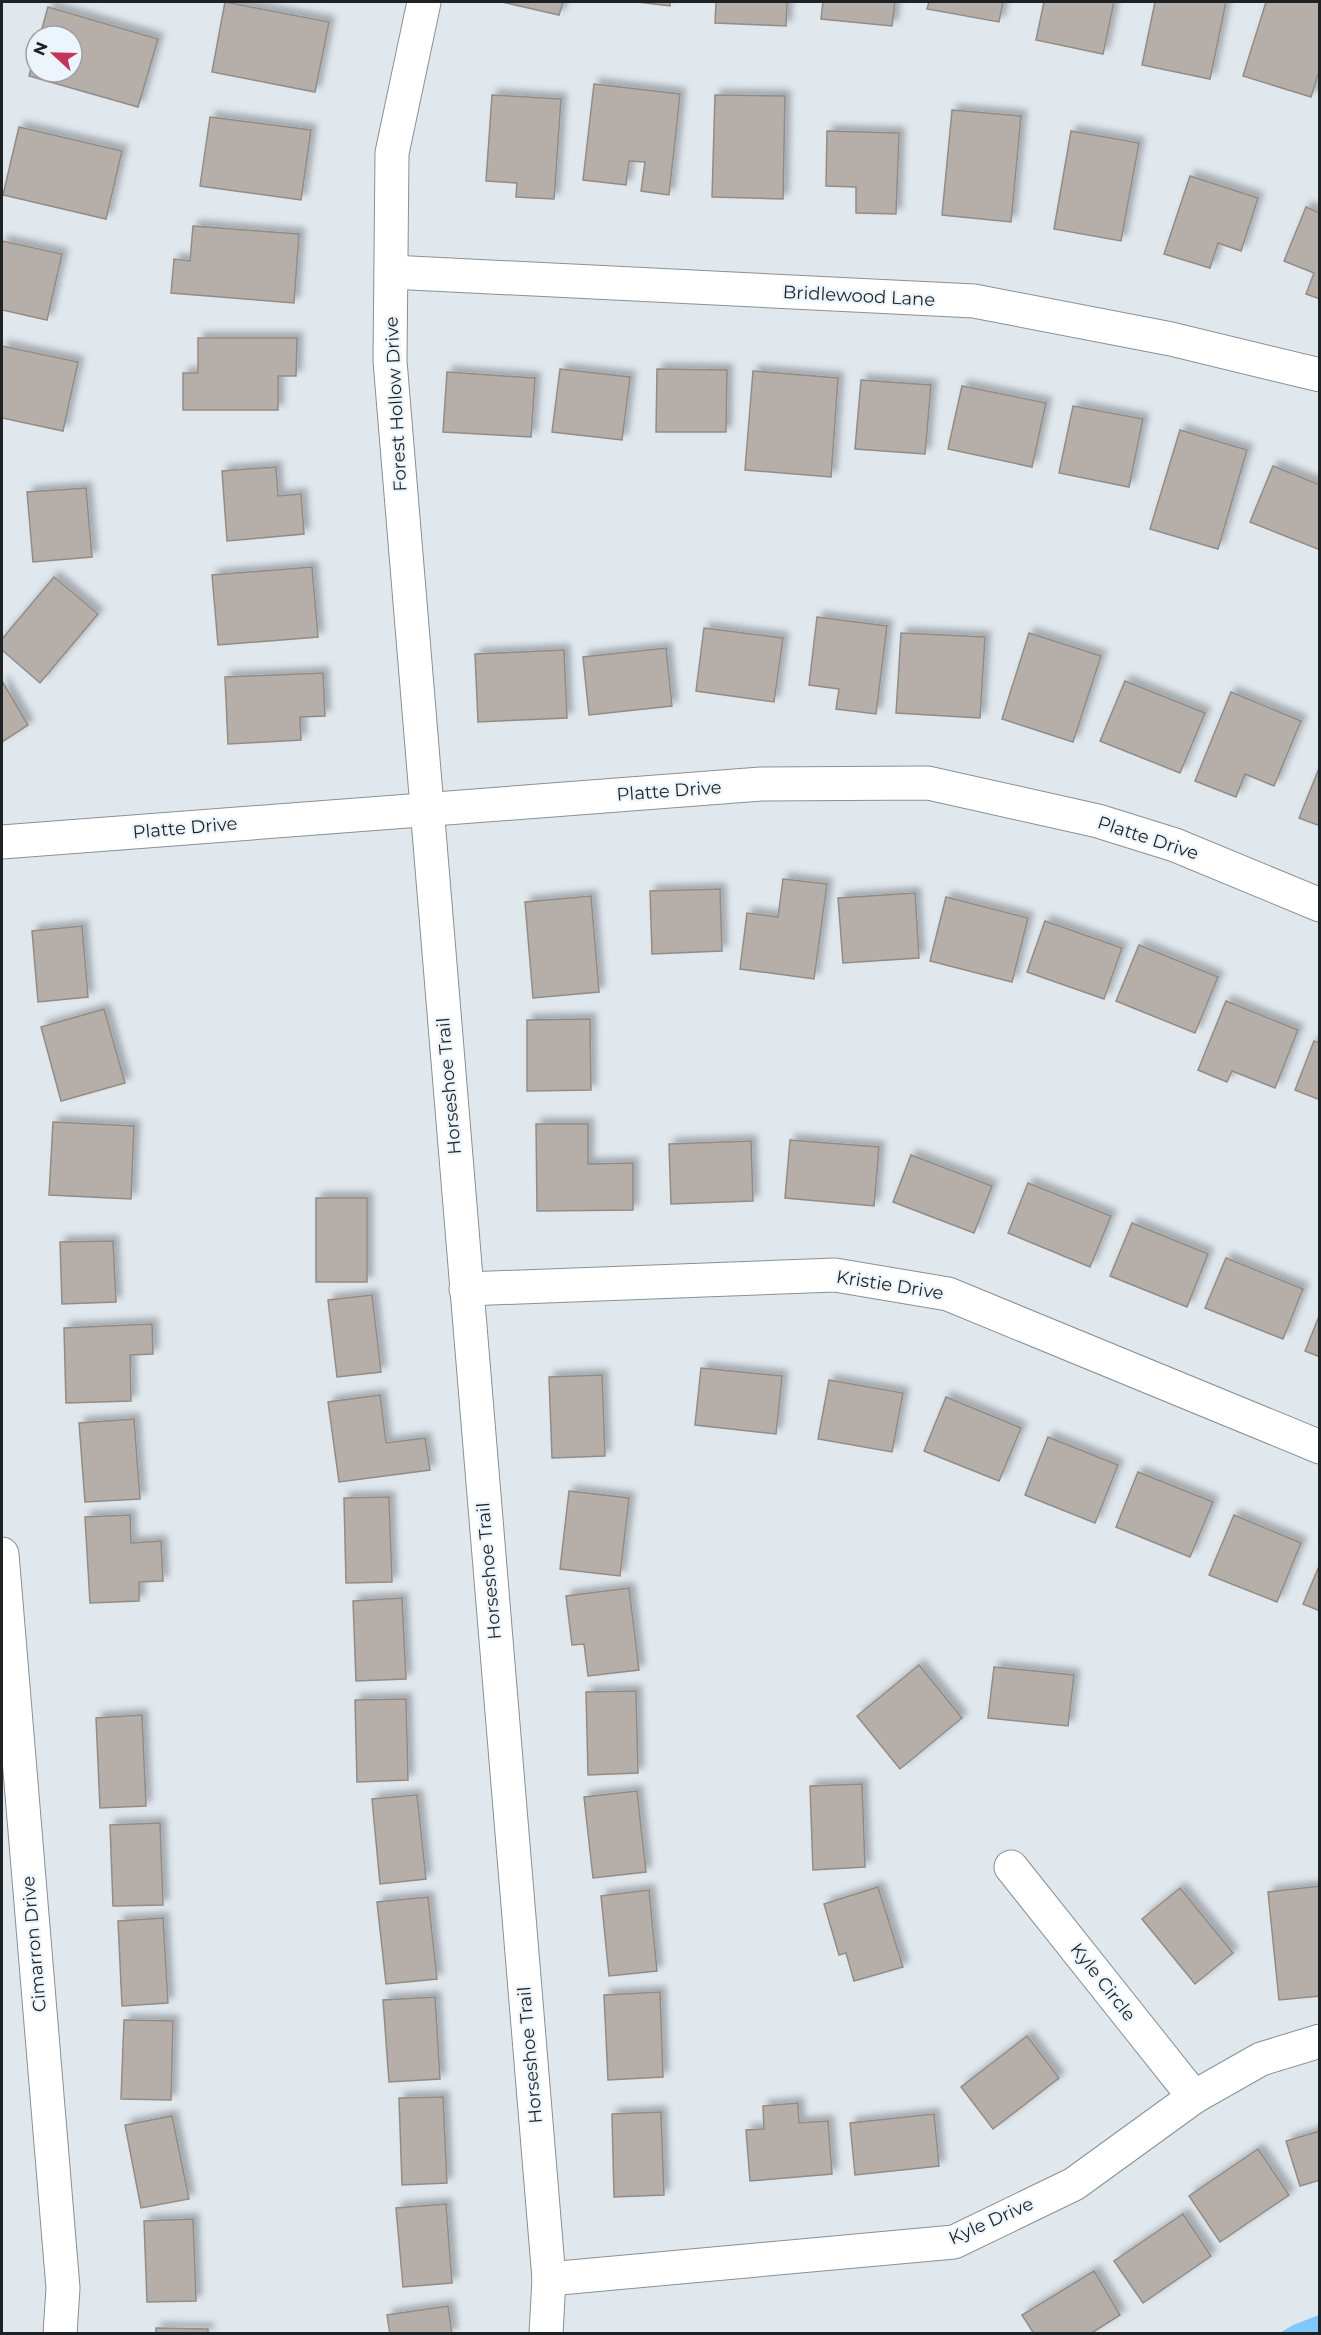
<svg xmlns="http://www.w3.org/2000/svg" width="1321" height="2335" font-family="Montserrat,sans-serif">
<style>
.green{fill:#7fc7fc}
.building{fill:#b6afa9;stroke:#938c86;stroke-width:1.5;filter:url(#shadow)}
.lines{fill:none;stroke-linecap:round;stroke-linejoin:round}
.minor-casing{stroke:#899096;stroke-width:35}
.minor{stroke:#fff;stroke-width:33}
.labels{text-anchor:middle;stroke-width:4.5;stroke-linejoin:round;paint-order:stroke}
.street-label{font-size:18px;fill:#1f2224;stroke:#edf5fc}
</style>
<defs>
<filter id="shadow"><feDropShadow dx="5.5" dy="-5.5" stdDeviation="3" flood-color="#0004"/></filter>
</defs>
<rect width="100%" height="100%" fill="#e0e8ee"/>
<path class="green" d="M1319,2315V2333H1280L1293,2325Z"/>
<g class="building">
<path d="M225,2L329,22L315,92L212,72Z"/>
<path d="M502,2H563L559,15Z"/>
<path d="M637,2H670V6Z"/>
<path d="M716,2H787L786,26L715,23Z"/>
<path d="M823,2H895L892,26L821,19Z"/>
<path d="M929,2H1003L999,22L927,9Z"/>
<path d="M1044,2H1114L1103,54L1036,40Z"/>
<path d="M1155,2H1226L1210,79L1142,65Z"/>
<path d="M1266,2H1320V68L1311,97L1243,76Z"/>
<path d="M48,7L158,39L138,107L29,76L36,50V72H72V36H40Z"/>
<path d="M594,84L680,94L669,195L641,191L645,162L629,161L626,185L583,180Z"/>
<path d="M492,95L561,99L554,199L516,197L517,183L486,181Z"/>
<path d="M715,95L785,96L783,199L712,197Z"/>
<path d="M952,110L1021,116L1011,222L942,215Z"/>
<path d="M210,117L311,130L301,200L200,186Z"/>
<path d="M19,127L122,151L106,219L3,195Z"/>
<path d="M827,131L899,133L896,214L856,213V187L826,186Z"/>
<path d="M1071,131L1139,143L1121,241L1054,229Z"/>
<path d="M1190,176L1258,198L1241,251L1218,243L1210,268L1164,254Z"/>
<path d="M1306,207L1320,213V299L1306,294L1314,273L1284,261Z"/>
<path d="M193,226L299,234L294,303L171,293L174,259L190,261Z"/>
<path d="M2,241L62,254L47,320L2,310Z"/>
<path d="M198,338H297L296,376H278V410H183V373H198Z"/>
<path d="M2,346L78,362L63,431L2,418Z"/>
<path d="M560,369L630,377L622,440L552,432Z"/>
<path d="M657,369L727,370L726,432H656Z"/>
<path d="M753,371L838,378L831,477L745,470Z"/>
<path d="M447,372L535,378L531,437L443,432Z"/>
<path d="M861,380L931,385L925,454L855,449Z"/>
<path d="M962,386L1046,403L1032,467L948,449Z"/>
<path d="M1073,406L1143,419L1129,487L1059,473Z"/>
<path d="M1180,430L1247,450L1218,549L1150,529Z"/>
<path d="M1273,466L1320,485V550L1250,522Z"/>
<path d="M276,467L278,496L301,494L304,534L227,541L222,471Z"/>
<path d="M86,488L92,557L33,562L27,492Z"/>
<path d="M312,567L318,637L218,645L212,575Z"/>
<path d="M54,577L98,614L40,683L2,650V639Z"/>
<path d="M817,617L887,626L876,714L836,709L839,689L809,685Z"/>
<path d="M704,628L783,638L774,702L696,691Z"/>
<path d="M901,633L985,637L980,718L896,713Z"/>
<path d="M1029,633L1101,656L1073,742L1002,719Z"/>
<path d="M666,648L672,706L589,715L583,657Z"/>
<path d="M564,650L567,718L478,722L475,654Z"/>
<path d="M323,673L325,716L300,717L301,740L228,744L225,677Z"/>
<path d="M2,681L28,725L2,742Z"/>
<path d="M1125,681L1205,713L1180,773L1100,741Z"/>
<path d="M1231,692L1301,721L1274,786L1245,774L1236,797L1195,781Z"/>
<path d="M1320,766V826L1299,818Z"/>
<path d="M783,879L827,884L814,979L740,969L747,913L778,917Z"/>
<path d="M720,889L722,951L652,954L650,891Z"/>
<path d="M915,893L919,958L843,963L838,898Z"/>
<path d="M591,896L599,992L533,998L525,902Z"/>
<path d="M946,897L1028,918L1012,982L930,961Z"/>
<path d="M1045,921L1122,948L1104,999L1027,972Z"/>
<path d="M82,926L88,997L38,1002L32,931Z"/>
<path d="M1139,945L1218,977L1195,1033L1116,1001Z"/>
<path d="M1226,1001L1298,1030L1275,1088L1232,1071L1227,1082L1198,1070Z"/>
<path d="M104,1009L125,1083L61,1101L41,1027Z"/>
<path d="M590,1019L591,1090L527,1091V1020Z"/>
<path d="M1314,1041L1320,1043V1100L1295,1090Z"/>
<path d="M53,1122L134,1126L131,1199L49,1195Z"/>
<path d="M536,1124H588V1164L633,1163V1210L537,1211Z"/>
<path d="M790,1140L879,1147L874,1206L785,1198Z"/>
<path d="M751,1141L753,1201L671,1204L669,1144Z"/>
<path d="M911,1155L992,1186L974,1233L893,1202Z"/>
<path d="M1028,1183L1111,1216L1090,1267L1008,1233Z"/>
<rect x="316" y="1198" width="51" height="84"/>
<path d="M1132,1223L1208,1254L1187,1307L1110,1276Z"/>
<path d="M113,1241L116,1302L62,1304L60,1242Z"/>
<path d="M1226,1258L1303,1289L1283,1339L1205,1308Z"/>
<path d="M372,1295L381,1372L337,1377L328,1300Z"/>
<path d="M1320,1314V1357L1305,1351Z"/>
<path d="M152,1324L153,1354L130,1355L131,1401L66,1403L64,1328Z"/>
<path d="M701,1368L782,1376L776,1434L695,1425Z"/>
<path d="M602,1375L605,1456L552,1458L549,1377Z"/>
<path d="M829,1380L903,1393L892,1452L818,1439Z"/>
<path d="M380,1395L386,1443L425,1438L430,1470L339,1482L328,1402Z"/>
<path d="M946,1397L1021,1428L999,1481L924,1451Z"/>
<path d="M134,1419L140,1499L85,1502L79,1423Z"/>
<path d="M1048,1437L1118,1465L1095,1523L1025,1495Z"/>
<path d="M1138,1472L1213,1502L1190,1557L1116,1527Z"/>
<path d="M569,1491L629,1498L620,1576L560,1569Z"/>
<path d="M389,1497L392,1582L346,1583L344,1498Z"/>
<path d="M130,1515L131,1543L161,1541L163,1581L139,1582V1601L90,1603L85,1517Z"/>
<path d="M1234,1515L1301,1543L1277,1602L1209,1575Z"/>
<path d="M1320,1564V1611L1303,1604Z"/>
<path d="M629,1588L639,1670L588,1676L584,1644L572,1645L566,1596Z"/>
<path d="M402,1598L406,1679L356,1681L353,1601Z"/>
<path d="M919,1665L962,1718L900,1769L857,1716Z"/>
<path d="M994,1667L1074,1675L1068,1726L988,1718Z"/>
<path d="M636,1691L638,1773L588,1775L586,1692Z"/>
<path d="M406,1699L408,1780L357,1782L355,1700Z"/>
<path d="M142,1715L146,1806L100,1808L96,1718Z"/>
<path d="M862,1784L865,1867L813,1870L810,1786Z"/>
<path d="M637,1791L646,1872L593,1878L584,1797Z"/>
<path d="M417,1795L426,1879L380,1884L372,1799Z"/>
<path d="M160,1823L163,1905L113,1906L110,1825Z"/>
<path d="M1320,1886V1996L1279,2000L1268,1892Z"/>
<path d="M878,1887L903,1967L854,1981L846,1953L839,1955L824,1904Z"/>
<path d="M1180,1888L1233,1953L1195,1984L1142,1919Z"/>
<path d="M649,1890L657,1971L609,1976L601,1896Z"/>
<path d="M428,1897L437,1979L386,1984L377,1902Z"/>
<path d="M163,1918L168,2003L122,2006L118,1921Z"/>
<path d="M660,1992L663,2077L608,2080L604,1995Z"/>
<path d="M435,1997L440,2079L389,2082L383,2000Z"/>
<path d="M124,2020L173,2021L171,2100L121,2099Z"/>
<path d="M1027,2036L1059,2078L993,2129L961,2087Z"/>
<path d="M443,2097L447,2183L402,2185L399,2098Z"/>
<path d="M798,2103L799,2123L828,2121L832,2174L750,2181L746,2130L764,2129L763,2106Z"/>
<path d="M661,2112L664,2195L614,2197L612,2114Z"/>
<path d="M934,2114L939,2166L855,2175L850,2123Z"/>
<path d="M172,2116L189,2199L141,2208L125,2125Z"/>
<path d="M1320,2131V2180L1300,2186L1286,2141Z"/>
<path d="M1258,2149L1289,2195L1220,2242L1189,2196Z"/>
<path d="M446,2204L452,2283L403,2287L396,2208Z"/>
<path d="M1183,2214L1211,2256L1143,2303L1114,2261Z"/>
<path d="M193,2219L196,2301L147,2302L144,2221Z"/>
<path d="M1094,2271L1120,2315L1090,2334H1034L1022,2315Z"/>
<path d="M448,2306L452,2334H390L387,2315Z"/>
<path d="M156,2328L208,2329V2334H156Z"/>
</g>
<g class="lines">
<defs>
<g id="minor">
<path d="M424,2L392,153L390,361L549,2279L546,2334"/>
<path d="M391,272L974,301L1171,339L1320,375"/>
<path d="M2,842L761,784L928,783L1098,821L1175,845L1320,905"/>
<path d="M466,1289L835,1275L948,1294L1320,1447"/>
<path d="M2,1554L63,2288L60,2334"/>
<path d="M1011,1867L1194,2097"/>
<path d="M549,2279L954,2242L1074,2184L1194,2097L1261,2059L1320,2041"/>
</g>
</defs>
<use href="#minor" class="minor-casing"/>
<use href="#minor" class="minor"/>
</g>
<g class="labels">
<g class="street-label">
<text transform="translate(859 296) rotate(3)" y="6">Bridlewood Lane</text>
<text transform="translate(396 404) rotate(-93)" y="6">Forest Hollow Drive</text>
<text transform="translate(669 791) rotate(-4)" y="6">Platte Drive</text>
<text transform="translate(185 828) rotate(-5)" y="6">Platte Drive</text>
<text transform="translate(1148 838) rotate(18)" y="6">Platte Drive</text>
<text transform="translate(449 1086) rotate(-95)" y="6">Horseshoe Trail</text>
<text transform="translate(890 1285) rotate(9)" y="6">Kristie Drive</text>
<text transform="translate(489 1571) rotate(-95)" y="6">Horseshoe Trail</text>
<text transform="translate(34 1944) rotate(-95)" y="6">Cimarron Drive</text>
<text transform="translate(1103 1982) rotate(52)" y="6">Kyle Circle</text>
<text transform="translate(530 2055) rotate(-95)" y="6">Horseshoe Trail</text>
<text transform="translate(991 2221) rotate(-24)" y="6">Kyle Drive</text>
</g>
</g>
<rect width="1321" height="2335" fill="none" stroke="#1f2224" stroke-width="6"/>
<g transform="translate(54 54) rotate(292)"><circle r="28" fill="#edf5fc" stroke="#9ba1a6" stroke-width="1.5"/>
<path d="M0-4.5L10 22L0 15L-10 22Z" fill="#c43559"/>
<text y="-9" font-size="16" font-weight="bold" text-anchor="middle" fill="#1f2224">N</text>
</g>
</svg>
